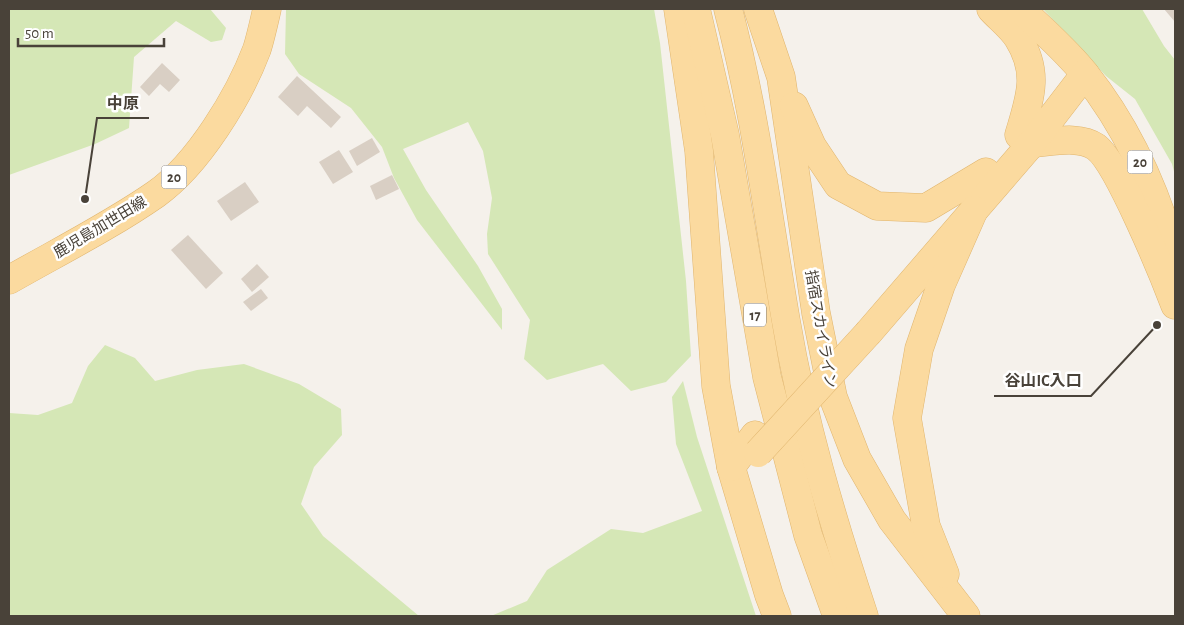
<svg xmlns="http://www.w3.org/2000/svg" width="1184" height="625" font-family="'Alegreya Sans','Noto Sans JP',sans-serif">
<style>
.green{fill:#d5e7b6}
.building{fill:#d9cfc4}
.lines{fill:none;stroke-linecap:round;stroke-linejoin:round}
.primary-casing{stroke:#e0b56e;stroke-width:29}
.primary{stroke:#fbda9f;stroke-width:28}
.primary-bridge-casing{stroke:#e0b56e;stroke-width:29;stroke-linecap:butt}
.primary-bridge{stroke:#fbda9f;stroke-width:28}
.labels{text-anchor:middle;stroke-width:5;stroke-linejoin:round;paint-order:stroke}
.shield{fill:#fff;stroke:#807b74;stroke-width:1}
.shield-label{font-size:14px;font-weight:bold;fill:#494239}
.street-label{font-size:15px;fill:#494239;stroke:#fff}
.leader{fill:none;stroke:#494239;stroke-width:2}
.callout-dot{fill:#494239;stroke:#fff;stroke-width:2}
.callout-label{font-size:16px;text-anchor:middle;font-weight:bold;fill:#494239;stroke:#fff;stroke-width:5;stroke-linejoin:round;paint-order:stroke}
</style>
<rect width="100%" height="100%" fill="#f5f1eb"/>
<g class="green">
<path d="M9,9H210L226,28L222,40L211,42L176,21L134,57L129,128L95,144L9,175Z"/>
<path d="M286,9H654L660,43L686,281L691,356L666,382L631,391L603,364L547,380L524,359L530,320L488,254L487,234L492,198L483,151L468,122L403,149L426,190L478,266L502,309V330L417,220L394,178L382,147L351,108L299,74L285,54Z"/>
<path d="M1043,9H1142L1164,46L1175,60V175L1172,164L1135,99L1106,76Z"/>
<path d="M105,345L135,358L155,381L197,370L244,364L299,384L341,409L342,435L314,467L301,504L323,536L419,616H9V413L38,415L72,403L88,366Z"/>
<path d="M683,381L697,437L756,616H491L527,601L547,570L611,529L643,533L702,511L676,444L672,397Z"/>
</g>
<g class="building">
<path d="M1164,9H1175V22Z"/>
<path d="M162,63L180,80L169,92L160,84L149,96L140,87Z"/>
<path d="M297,76L341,117L331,128L307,106L298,116L278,97Z"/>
<path d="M372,138L380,152L357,166L349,151Z"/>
<path d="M339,150L353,172L333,184L319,162Z"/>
<path d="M392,175L399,189L376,200L370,186Z"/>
<path d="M245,182L259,202L231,221L217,201Z"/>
<path d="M188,235L223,273L206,289L171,250Z"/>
<path d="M257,264L269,277L252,292L241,279Z"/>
<path d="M261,289L268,298L251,311L243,302Z"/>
</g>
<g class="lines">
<defs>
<g id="primary">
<path d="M678,9L699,151L716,386L731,467L769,595L777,616"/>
<path d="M696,9L725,135L767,377L808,535L837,616"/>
<path d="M728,9C755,111 768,217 786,321C803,422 832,519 864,616"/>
<path d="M758,9L781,77L816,313L833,397L857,459L892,520L966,616"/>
<path d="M991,9C999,18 1011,27 1018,38C1040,73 1030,98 1019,135"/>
<path d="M1021,9C1042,30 1067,51 1085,74C1129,129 1157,193 1175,259"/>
<path d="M794,106L812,146L838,185L877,206L926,208L986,172"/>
<path d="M1032,143C1051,142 1079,135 1096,147C1118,163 1164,276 1175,305"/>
<path d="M9,280C58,252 110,226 156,194C198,164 239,97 257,49C261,36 264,22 267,9"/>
<path d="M869,332L1032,143L1085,74"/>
<path d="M731,467L755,435"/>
<path d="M945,574L926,526L907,418L919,349L941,285L974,210"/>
</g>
</defs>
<use href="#primary" class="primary-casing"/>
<use href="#primary" class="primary"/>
<defs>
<path id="primary-bridge" d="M758,453L869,332"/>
</defs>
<use href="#primary-bridge" class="primary-bridge-casing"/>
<use href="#primary-bridge" class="primary-bridge"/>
</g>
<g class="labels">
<g class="shield">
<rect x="1127.5" y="150.5" width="25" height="23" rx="4"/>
<rect x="161.5" y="165.5" width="25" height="23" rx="4"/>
<rect x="744" y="303.5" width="22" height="23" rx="4"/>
</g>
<g class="shield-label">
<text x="1140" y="167">20</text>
<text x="174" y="182">20</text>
<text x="755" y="320">17</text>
</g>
<g class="street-label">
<text transform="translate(100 227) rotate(-31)" y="5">鹿児島加世田線</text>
<text transform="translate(821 329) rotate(80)" y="5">指宿スカイライン</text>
</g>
</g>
<path class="leader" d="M85 199L97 118H149M1157 325L1091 396H994"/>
<g class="callout-dot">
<circle cx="85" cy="199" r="5"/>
<circle cx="1157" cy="325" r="5"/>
</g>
<g class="callout-label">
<text x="123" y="109">中原</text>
<text x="1043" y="386">谷山IC入口</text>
</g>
<rect width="1184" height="625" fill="none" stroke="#494239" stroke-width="20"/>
<path d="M18 38v8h146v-8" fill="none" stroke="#494239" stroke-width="2.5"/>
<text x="25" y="38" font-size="15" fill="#494239" stroke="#ffffff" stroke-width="4" paint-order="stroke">50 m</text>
</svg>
